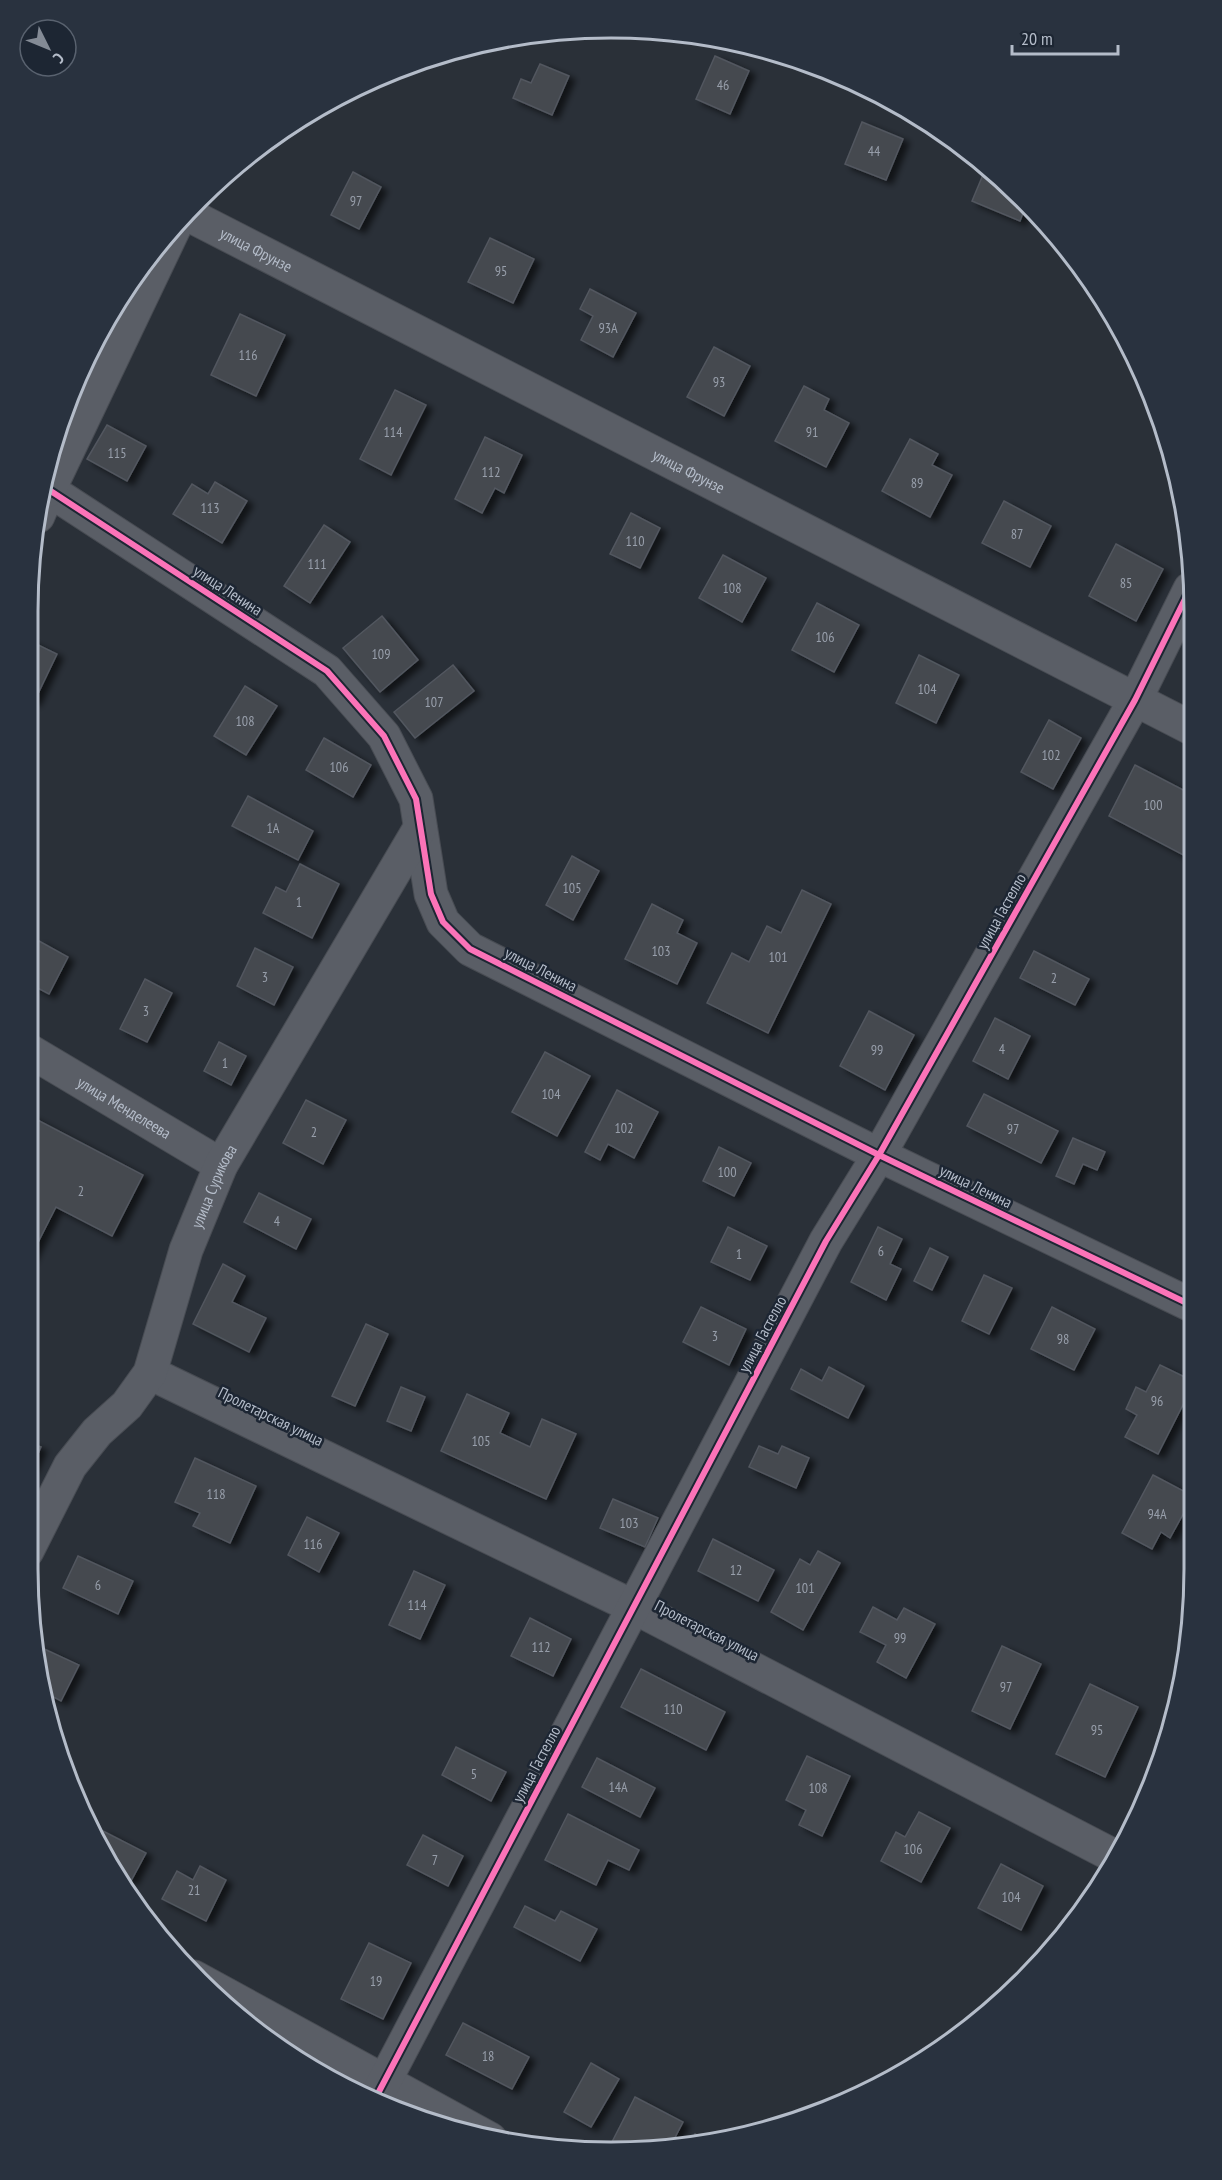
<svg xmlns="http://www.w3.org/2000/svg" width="1222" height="2180" font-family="'PT Sans Narrow',sans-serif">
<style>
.building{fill:#444950;stroke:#52575f;stroke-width:1.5;filter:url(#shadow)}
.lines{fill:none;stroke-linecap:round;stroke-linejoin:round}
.minor-casing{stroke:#484c53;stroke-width:35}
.tertiary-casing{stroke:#484c53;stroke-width:35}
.minor{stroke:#5a5e66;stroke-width:33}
.tertiary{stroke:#5a5e66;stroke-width:33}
.cycleway-casing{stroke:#1d2633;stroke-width:10}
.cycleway{stroke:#fb73b8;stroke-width:6}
.labels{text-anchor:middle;stroke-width:5;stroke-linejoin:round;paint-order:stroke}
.number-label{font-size:14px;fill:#989fab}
.street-label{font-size:16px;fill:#b4bcc9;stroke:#1d2633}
.rim{fill:none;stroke:#b4bcc9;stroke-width:3}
</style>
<defs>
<filter id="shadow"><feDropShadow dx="6" dy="4" stdDeviation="3" flood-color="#0009"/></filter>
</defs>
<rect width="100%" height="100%" fill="#2a3038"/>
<g class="building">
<path d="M715,56L749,71L730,114L696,99Z"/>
<path d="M540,64L569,76L552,115L513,98L521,79L531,83Z"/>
<path d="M862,122L903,139L886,180L845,164Z"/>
<path d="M985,170L1027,202L1020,221L972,201Z"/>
<path d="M353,172L381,187L359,229L331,215Z"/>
<path d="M490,238L534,259L513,303L468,282Z"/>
<path d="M590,289L636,313L613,357L581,340L593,316L580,309Z"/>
<path d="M240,314L285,335L256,396L211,375Z"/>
<path d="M714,347L750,366L724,416L687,397Z"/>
<path d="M804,386L829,399L824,410L849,423L826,467L775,441Z"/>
<path d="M395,390L426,405L391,475L360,459Z"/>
<path d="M107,425L146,446L127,481L87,459Z"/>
<path d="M485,437L522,455L504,493L495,488L482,513L455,499Z"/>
<path d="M910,439L938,454L932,465L952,475L930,517L882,491Z"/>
<path d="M215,482L247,501L222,543L173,514L192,484L208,494Z"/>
<path d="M1004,501L1051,526L1030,567L982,543Z"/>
<path d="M631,513L660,528L640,568L610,554Z"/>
<path d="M324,525L350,542L310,603L284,586Z"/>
<path d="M1116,544L1163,569L1136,621L1089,596Z"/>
<path d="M723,555L766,578L742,622L699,598Z"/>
<path d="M817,603L859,625L834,672L792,650Z"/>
<path d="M382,616L418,660L380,692L343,648Z"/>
<path d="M28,640L57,654L34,702L28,699Z"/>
<path d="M919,655L959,675L936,723L896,703Z"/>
<path d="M453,665L474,691L415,738L394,712Z"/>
<path d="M245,686L277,706L246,755L214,736Z"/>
<path d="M1049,720L1081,738L1053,789L1021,772Z"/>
<path d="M324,738L371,765L353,797L306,770Z"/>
<path d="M1135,765L1191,794V859L1109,816Z"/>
<path d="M248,796L313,831L298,860L232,826Z"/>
<path d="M572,856L599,871L573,920L546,905Z"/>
<path d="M300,864L339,884L312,938L263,913L276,887L286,892Z"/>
<path d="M802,890L831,904L768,1033L707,1003L732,953L749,962L767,926L781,933Z"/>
<path d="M652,904L683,920L677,933L697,943L677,984L625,959Z"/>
<path d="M39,941L68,957L49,994L28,983V962Z"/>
<path d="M255,948L293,967L274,1005L237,986Z"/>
<path d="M1034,951L1089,979L1075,1005L1020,978Z"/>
<path d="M145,979L172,993L147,1042L120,1029Z"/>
<path d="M869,1011L914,1035L885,1090L840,1066Z"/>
<path d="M995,1018L1030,1036L1008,1079L973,1061Z"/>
<path d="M219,1042L246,1056L231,1085L204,1071Z"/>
<path d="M545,1052L590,1076L557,1136L512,1112Z"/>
<path d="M617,1090L658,1112L634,1158L608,1144L600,1160L585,1152Z"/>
<path d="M984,1094L1058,1131L1041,1163L967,1126Z"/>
<path d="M306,1100L346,1120L323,1164L283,1143Z"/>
<path d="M28,1115L143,1175L112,1236L56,1207L30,1258L27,1257Z"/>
<path d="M1073,1138L1105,1152L1097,1170L1083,1164L1074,1184L1056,1176Z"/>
<path d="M719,1147L751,1163L734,1196L703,1181Z"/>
<path d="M259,1193L311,1219L296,1249L244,1222Z"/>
<path d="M728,1227L767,1246L750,1280L711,1262Z"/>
<path d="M878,1227L902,1239L890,1264L901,1269L886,1300L851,1282Z"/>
<path d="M930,1248L948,1257L932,1290L914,1281Z"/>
<path d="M223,1264L245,1276L232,1302L266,1318L249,1352L193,1324Z"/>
<path d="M984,1275L1012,1288L989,1334L962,1321Z"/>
<path d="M701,1307L746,1329L729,1365L683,1342Z"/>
<path d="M1052,1307L1095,1329L1074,1370L1031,1349Z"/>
<path d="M366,1324L388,1334L355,1406L332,1396Z"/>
<path d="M1160,1365L1193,1381V1385L1158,1454L1125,1437L1137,1415L1126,1409L1136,1387L1146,1392Z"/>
<path d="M829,1367L864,1386L848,1418L791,1389L801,1369L822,1381Z"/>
<path d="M401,1387L425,1397L411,1431L387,1421Z"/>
<path d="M467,1394L509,1413L500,1433L530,1447L542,1419L576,1434L546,1499L441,1451Z"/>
<path d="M27,1442L41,1447L27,1478Z"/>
<path d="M759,1446L778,1454L782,1446L809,1458L796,1488L749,1467Z"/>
<path d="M195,1458L256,1486L230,1543L193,1526L200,1513L175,1502Z"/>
<path d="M1153,1475L1193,1496L1170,1538L1161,1532L1152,1549L1122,1533Z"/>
<path d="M613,1499L658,1518L645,1547L600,1528Z"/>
<path d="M307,1517L339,1533L319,1572L288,1555Z"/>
<path d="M713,1539L774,1570L758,1601L698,1571Z"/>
<path d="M818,1551L840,1563L803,1630L771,1612L800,1559L810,1565Z"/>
<path d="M78,1556L133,1581L118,1614L63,1588Z"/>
<path d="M414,1571L445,1585L420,1639L389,1625Z"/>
<path d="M873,1607L897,1620L904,1608L935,1624L906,1678L877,1662L886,1645L860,1632Z"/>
<path d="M530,1618L571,1639L553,1676L511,1656Z"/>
<path d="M1002,1646L1041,1664L1010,1729L972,1711Z"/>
<path d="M40,1647L79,1665L61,1701L48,1694Z"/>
<path d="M641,1669L725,1712L706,1750L621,1707Z"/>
<path d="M1090,1684L1138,1707L1105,1777L1056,1754Z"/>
<path d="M456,1747L506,1772L491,1801L442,1775Z"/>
<path d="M807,1756L850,1776L822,1836L799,1825L806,1810L786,1800Z"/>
<path d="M597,1758L655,1788L640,1817L582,1787Z"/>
<path d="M919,1812L950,1828L921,1882L881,1861L896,1832L905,1837Z"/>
<path d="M568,1814L639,1850L629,1870L608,1860L596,1885L545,1860Z"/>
<path d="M103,1831L146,1853L131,1881L115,1872L97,1843Z"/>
<path d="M423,1835L463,1856L448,1886L407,1865Z"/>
<path d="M1001,1864L1043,1886L1021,1930L978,1908Z"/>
<path d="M200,1866L226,1880L206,1921L162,1899L177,1871L193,1880Z"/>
<path d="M525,1906L555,1921L561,1911L597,1929L580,1961L514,1927Z"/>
<path d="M369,1943L411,1963L383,2019L341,1999Z"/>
<path d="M463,2023L529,2057L512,2089L446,2055Z"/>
<path d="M591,2063L619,2079L591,2127L564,2112Z"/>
<path d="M635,2097L683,2122L669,2149L630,2151L612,2142Z"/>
<path d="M695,2134L711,2143L710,2144L688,2147Z"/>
</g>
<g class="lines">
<defs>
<g id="minor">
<path d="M38,516L49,490L327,671L384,736L416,799L431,894L443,922L470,949L879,1155L1193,1306"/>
<path id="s1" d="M28,1050L221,1165"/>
<path d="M150,1373L634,1607L1118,1858"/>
<path id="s2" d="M27,1551L70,1466L97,1432L127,1405L150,1373L186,1250L221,1165L420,828"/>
<path d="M194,1977L490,2139"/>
<path d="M374,2101L826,1241L879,1155L1135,700L1190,589"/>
</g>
<g id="tertiary">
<path id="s3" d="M185,213L1191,728"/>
<path d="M43,486L49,490L178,220"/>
</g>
</defs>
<use href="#minor" class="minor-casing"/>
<use href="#tertiary" class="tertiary-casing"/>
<use href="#minor" class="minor"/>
<use href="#tertiary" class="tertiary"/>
<defs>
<g id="cycleway">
<path d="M43,486L327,671L384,736L416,799L431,894L443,922L470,949L879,1155L1193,1306"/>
<path d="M374,2101L826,1241L879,1155L1135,700L1190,589"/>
</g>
</defs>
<use href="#cycleway" class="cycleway-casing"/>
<use href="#cycleway" class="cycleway"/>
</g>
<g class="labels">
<g class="number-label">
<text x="723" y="90">46</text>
<text x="874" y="156">44</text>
<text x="356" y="206">97</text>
<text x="501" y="276">95</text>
<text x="608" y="333">93А</text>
<text x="248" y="360">116</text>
<text x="719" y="387">93</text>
<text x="393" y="437">114</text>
<text x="812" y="437">91</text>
<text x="117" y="458">115</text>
<text x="491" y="477">112</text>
<text x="917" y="488">89</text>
<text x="210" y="513">113</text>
<text x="1017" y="539">87</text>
<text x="635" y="546">110</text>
<text x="317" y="569">111</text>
<text x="1126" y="588">85</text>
<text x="732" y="593">108</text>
<text x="825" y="642">106</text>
<text x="381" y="659">109</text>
<text x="927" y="694">104</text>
<text x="434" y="707">107</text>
<text x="245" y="726">108</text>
<text x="1051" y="760">102</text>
<text x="339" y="772">106</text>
<text x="1153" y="810">100</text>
<text x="273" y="833">1А</text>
<text x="572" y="893">105</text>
<text x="299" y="907">1</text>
<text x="661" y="956">103</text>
<text x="778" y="962">101</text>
<text x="265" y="982">3</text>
<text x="1054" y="983">2</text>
<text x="146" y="1016">3</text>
<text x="1002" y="1054">4</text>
<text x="877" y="1055">99</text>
<text x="225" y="1068">1</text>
<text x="551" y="1099">104</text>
<text x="624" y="1133">102</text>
<text x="1013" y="1134">97</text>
<text x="314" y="1137">2</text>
<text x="727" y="1177">100</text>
<text x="81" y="1196">2</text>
<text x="277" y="1226">4</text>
<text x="881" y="1256">6</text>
<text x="739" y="1259">1</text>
<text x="715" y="1341">3</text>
<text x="1063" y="1344">98</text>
<text x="1157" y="1406">96</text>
<text x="481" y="1446">105</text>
<text x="216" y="1499">118</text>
<text x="1157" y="1519">94А</text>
<text x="629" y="1528">103</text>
<text x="313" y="1549">116</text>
<text x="736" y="1575">12</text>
<text x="98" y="1590">6</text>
<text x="805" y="1593">101</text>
<text x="417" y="1610">114</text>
<text x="900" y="1643">99</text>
<text x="541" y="1652">112</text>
<text x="1006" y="1692">97</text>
<text x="673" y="1714">110</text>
<text x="1097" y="1735">95</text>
<text x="474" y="1779">5</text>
<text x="618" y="1792">14А</text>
<text x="818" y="1793">108</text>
<text x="913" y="1854">106</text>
<text x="435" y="1865">7</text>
<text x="194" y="1895">21</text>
<text x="1011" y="1902">104</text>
<text x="376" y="1986">19</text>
<text x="488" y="2061">18</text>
</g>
<g class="street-label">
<text dy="6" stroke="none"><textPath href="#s3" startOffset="80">улица Фрунзе</textPath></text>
<text dy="6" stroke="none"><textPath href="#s3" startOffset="566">улица Фрунзе</textPath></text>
<text transform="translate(228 590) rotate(33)" y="6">улица Ленина</text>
<text transform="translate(1001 911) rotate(-61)" y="6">улица Гастелло</text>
<text transform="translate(541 969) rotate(27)" y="6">улица Ленина</text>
<text dy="6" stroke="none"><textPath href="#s1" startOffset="112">улица Менделеева</textPath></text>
<text transform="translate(976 1186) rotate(26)" y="6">улица Ленина</text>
<text dy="6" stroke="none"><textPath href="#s2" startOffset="416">улица Сурикова</textPath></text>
<text transform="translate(762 1334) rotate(-62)" y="6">улица Гастелло</text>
<text transform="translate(271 1416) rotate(26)" y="6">Пролетарская улица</text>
<text transform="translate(707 1630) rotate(27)" y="6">Пролетарская улица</text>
<text transform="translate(536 1764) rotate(-62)" y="6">улица Гастелло</text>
</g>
</g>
<path d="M0 0H1222V2180H0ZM611 38H611A573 573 0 0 1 1184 611V1569A573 573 0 0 1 611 2142H611A573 573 0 0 1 38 1569V611A573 573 0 0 1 611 38Z" fill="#29323f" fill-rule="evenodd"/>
<path class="rim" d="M611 38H611A573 573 0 0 1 1184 611V1569A573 573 0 0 1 611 2142H611A573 573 0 0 1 38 1569V611A573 573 0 0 1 611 38Z"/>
<g transform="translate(48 48) rotate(133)"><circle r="28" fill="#1d2633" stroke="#59626f" stroke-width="1.5"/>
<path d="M0-4.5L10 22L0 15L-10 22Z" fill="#848b96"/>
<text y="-9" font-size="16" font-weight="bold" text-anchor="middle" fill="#b4bcc9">С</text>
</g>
<path d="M1012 45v9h106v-9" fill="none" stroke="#b4bcc9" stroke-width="3"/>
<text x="1021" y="45" font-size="18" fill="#b4bcc9" stroke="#1d2633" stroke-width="4.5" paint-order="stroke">20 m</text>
</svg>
